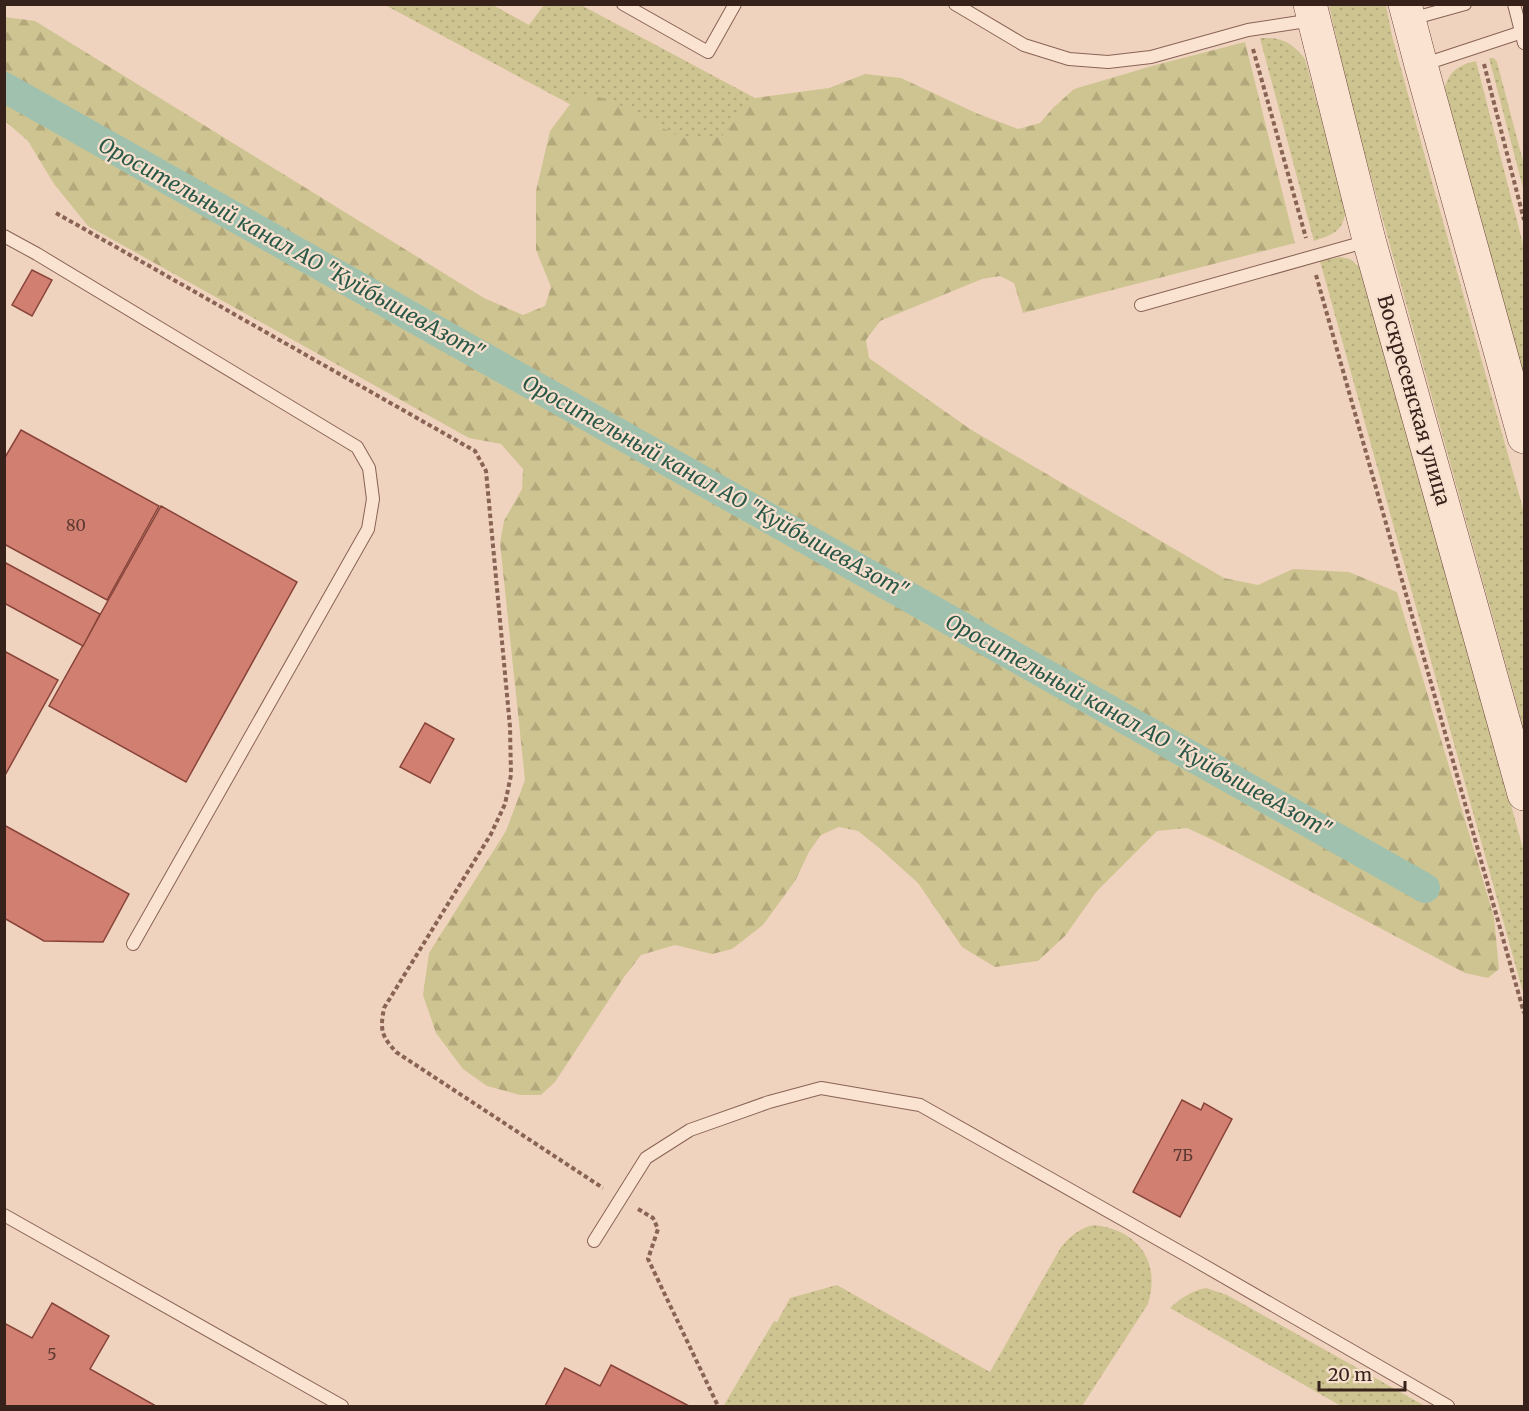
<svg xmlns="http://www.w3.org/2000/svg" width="1529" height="1411" font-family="Merriweather,serif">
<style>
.grass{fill:url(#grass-dots)}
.forest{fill:url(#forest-firs)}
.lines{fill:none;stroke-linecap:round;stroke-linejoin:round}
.canal{stroke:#a1c1af;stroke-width:30}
.building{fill:#d07f71;stroke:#89443a;stroke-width:1.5}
.service-casing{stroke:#896356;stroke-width:14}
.secondary-casing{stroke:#6a4439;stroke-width:34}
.path{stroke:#896356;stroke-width:4;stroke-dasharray:4.5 3;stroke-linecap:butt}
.service{stroke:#fae3d1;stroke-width:12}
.secondary{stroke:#fae3d1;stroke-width:33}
.labels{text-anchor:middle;stroke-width:4.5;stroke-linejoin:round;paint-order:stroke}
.number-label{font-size:16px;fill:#5d3830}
.street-label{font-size:20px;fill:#37211b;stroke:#f7dfcd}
.water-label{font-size:21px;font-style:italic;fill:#2a5848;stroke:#f7dfcd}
</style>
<defs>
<pattern id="grass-dots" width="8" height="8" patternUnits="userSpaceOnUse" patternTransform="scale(1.5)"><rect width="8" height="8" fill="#cec491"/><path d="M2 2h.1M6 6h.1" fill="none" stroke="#b2a87c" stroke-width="1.8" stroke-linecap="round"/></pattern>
<pattern id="forest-firs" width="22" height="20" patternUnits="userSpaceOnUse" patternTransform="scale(1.5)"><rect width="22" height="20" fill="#cec491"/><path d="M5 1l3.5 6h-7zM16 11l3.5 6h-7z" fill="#b2a87c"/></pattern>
</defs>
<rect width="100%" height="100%" fill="#f0d3be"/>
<g class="grass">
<path d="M385,5H493L529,25L544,5H581L755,98L711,180Z"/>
<path d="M1329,5H1386L1392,36L1437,200L1524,512V730L1352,108Z"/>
<path d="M1260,38C1281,37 1292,42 1305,59L1346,209C1343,232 1334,234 1314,241Z"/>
<path d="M1489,58H1494L1497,62L1524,165V192Z"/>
<path d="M1476,61L1524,248V391L1443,97C1446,75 1454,66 1476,61Z"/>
<path d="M1340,257L1350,259L1364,271L1524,852V996L1320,261Z"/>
<path d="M1094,1225C1138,1230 1161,1261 1148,1304L1082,1406H727L724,1405L774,1321L777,1322L790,1298L837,1285L990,1372L1061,1247C1071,1236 1079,1228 1094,1225Z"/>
<path d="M1206,1288L1227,1295L1425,1406H1341L1170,1308C1181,1298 1191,1291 1206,1288Z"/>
</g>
<path class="forest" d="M5,17L35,21L484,298L523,315L545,306L551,287L536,250V191L550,131L574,99L587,95L608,99L682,138L721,137L755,98L829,88L865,74L901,78L976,113L1018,129L1040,123L1053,108L1074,89L1152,66L1245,42L1295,243L1023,313L1014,283L1000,276L982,279L880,321L866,340L869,358L970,429L1224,578L1258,585L1293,569L1349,572L1397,592L1494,917L1499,969L1488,978L1465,973L1215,841L1187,828L1157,831L1097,891L1065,936L1038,961L995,967L962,947L918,883L878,847L858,831L839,827L821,835L809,852L795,881L763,925L732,949L712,954L675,945L641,955L624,977L555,1082L541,1095H520L487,1086L463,1069L436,1033L423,995L429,953L506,831L525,780L500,543L504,521L522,489L523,469L501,444L469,438L88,226L54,184L28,141L5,121Z"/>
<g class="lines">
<path class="canal" d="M4,87L1425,888"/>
</g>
<g class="building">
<path d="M32,270L52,280L32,316L12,305Z"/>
<path d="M21,430L159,506L107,600L4,544V459Z"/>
<path d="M161,506L297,582L186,782L49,706Z"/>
<path d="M4,562L100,614L83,646L4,603Z"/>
<path d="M4,651L58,680L4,777Z"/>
<path d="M425,723L454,739L430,783L400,767Z"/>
<path d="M4,825L129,894L103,942L44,941L4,918Z"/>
<path d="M1182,1100L1201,1110L1204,1103L1232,1119L1180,1217L1133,1192Z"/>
<path d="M52,1303L109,1336L90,1369L156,1406H4V1323L32,1338Z"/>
<path d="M611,1365L689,1406H545L565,1368L600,1386Z"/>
</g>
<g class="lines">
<defs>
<g id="service">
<path d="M623,4L708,52L735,4"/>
<path d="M955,4L1024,45L1069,59L1108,62L1151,57L1248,30L1313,20"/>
<path d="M1514,4L1524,43"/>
<path d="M1411,19L1465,4"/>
<path d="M1422,65L1522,32"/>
<path d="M4,236L37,254L357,447L369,468L373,499L368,529L133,944"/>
<path d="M1141,305L1368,241"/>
<path d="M4,1215L342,1406"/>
<path d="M594,1241L646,1158L690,1130L769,1102L821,1088L920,1105L1191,1258L1448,1406"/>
</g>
<g id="secondary">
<path d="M1310,4L1369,240L1524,794"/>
<path d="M1405,4L1421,65L1524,437"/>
</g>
</defs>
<use href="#service" class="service-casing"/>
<use href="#secondary" class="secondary-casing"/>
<g class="path">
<path d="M1253,49L1306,238"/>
<path d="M1484,64L1524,220"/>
<path d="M56,213L475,451L486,471L510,727L511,775L505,804L491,834L384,1008C380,1030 381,1035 396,1052L603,1188"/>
<path d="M1316,275L1524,1013"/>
<path d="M638,1209L653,1218L658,1229L648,1259L718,1406"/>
</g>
<use href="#service" class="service"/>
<use href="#secondary" class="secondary"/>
</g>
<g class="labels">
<g class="number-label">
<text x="76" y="531">80</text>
<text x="1183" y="1161">7Б</text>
<text x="52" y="1360">5</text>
</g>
<g class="street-label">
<text transform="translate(1414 400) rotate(74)" y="7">Воскресенская улица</text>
</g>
<g class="water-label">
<text transform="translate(291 249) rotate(29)" y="7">Оросительный канал АО "КуйбышевАзот"</text>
<text transform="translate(715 487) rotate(29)" y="7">Оросительный канал АО "КуйбышевАзот"</text>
<text transform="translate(1138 726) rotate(29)" y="7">Оросительный канал АО "КуйбышевАзот"</text>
</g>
</g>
<rect width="1529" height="1411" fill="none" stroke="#37211b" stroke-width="12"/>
<path d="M1319 1381v9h86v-9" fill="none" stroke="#37211b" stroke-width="3"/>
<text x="1328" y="1381" font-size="18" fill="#37211b" stroke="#f7dfcd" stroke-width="4.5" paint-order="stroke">20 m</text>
</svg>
